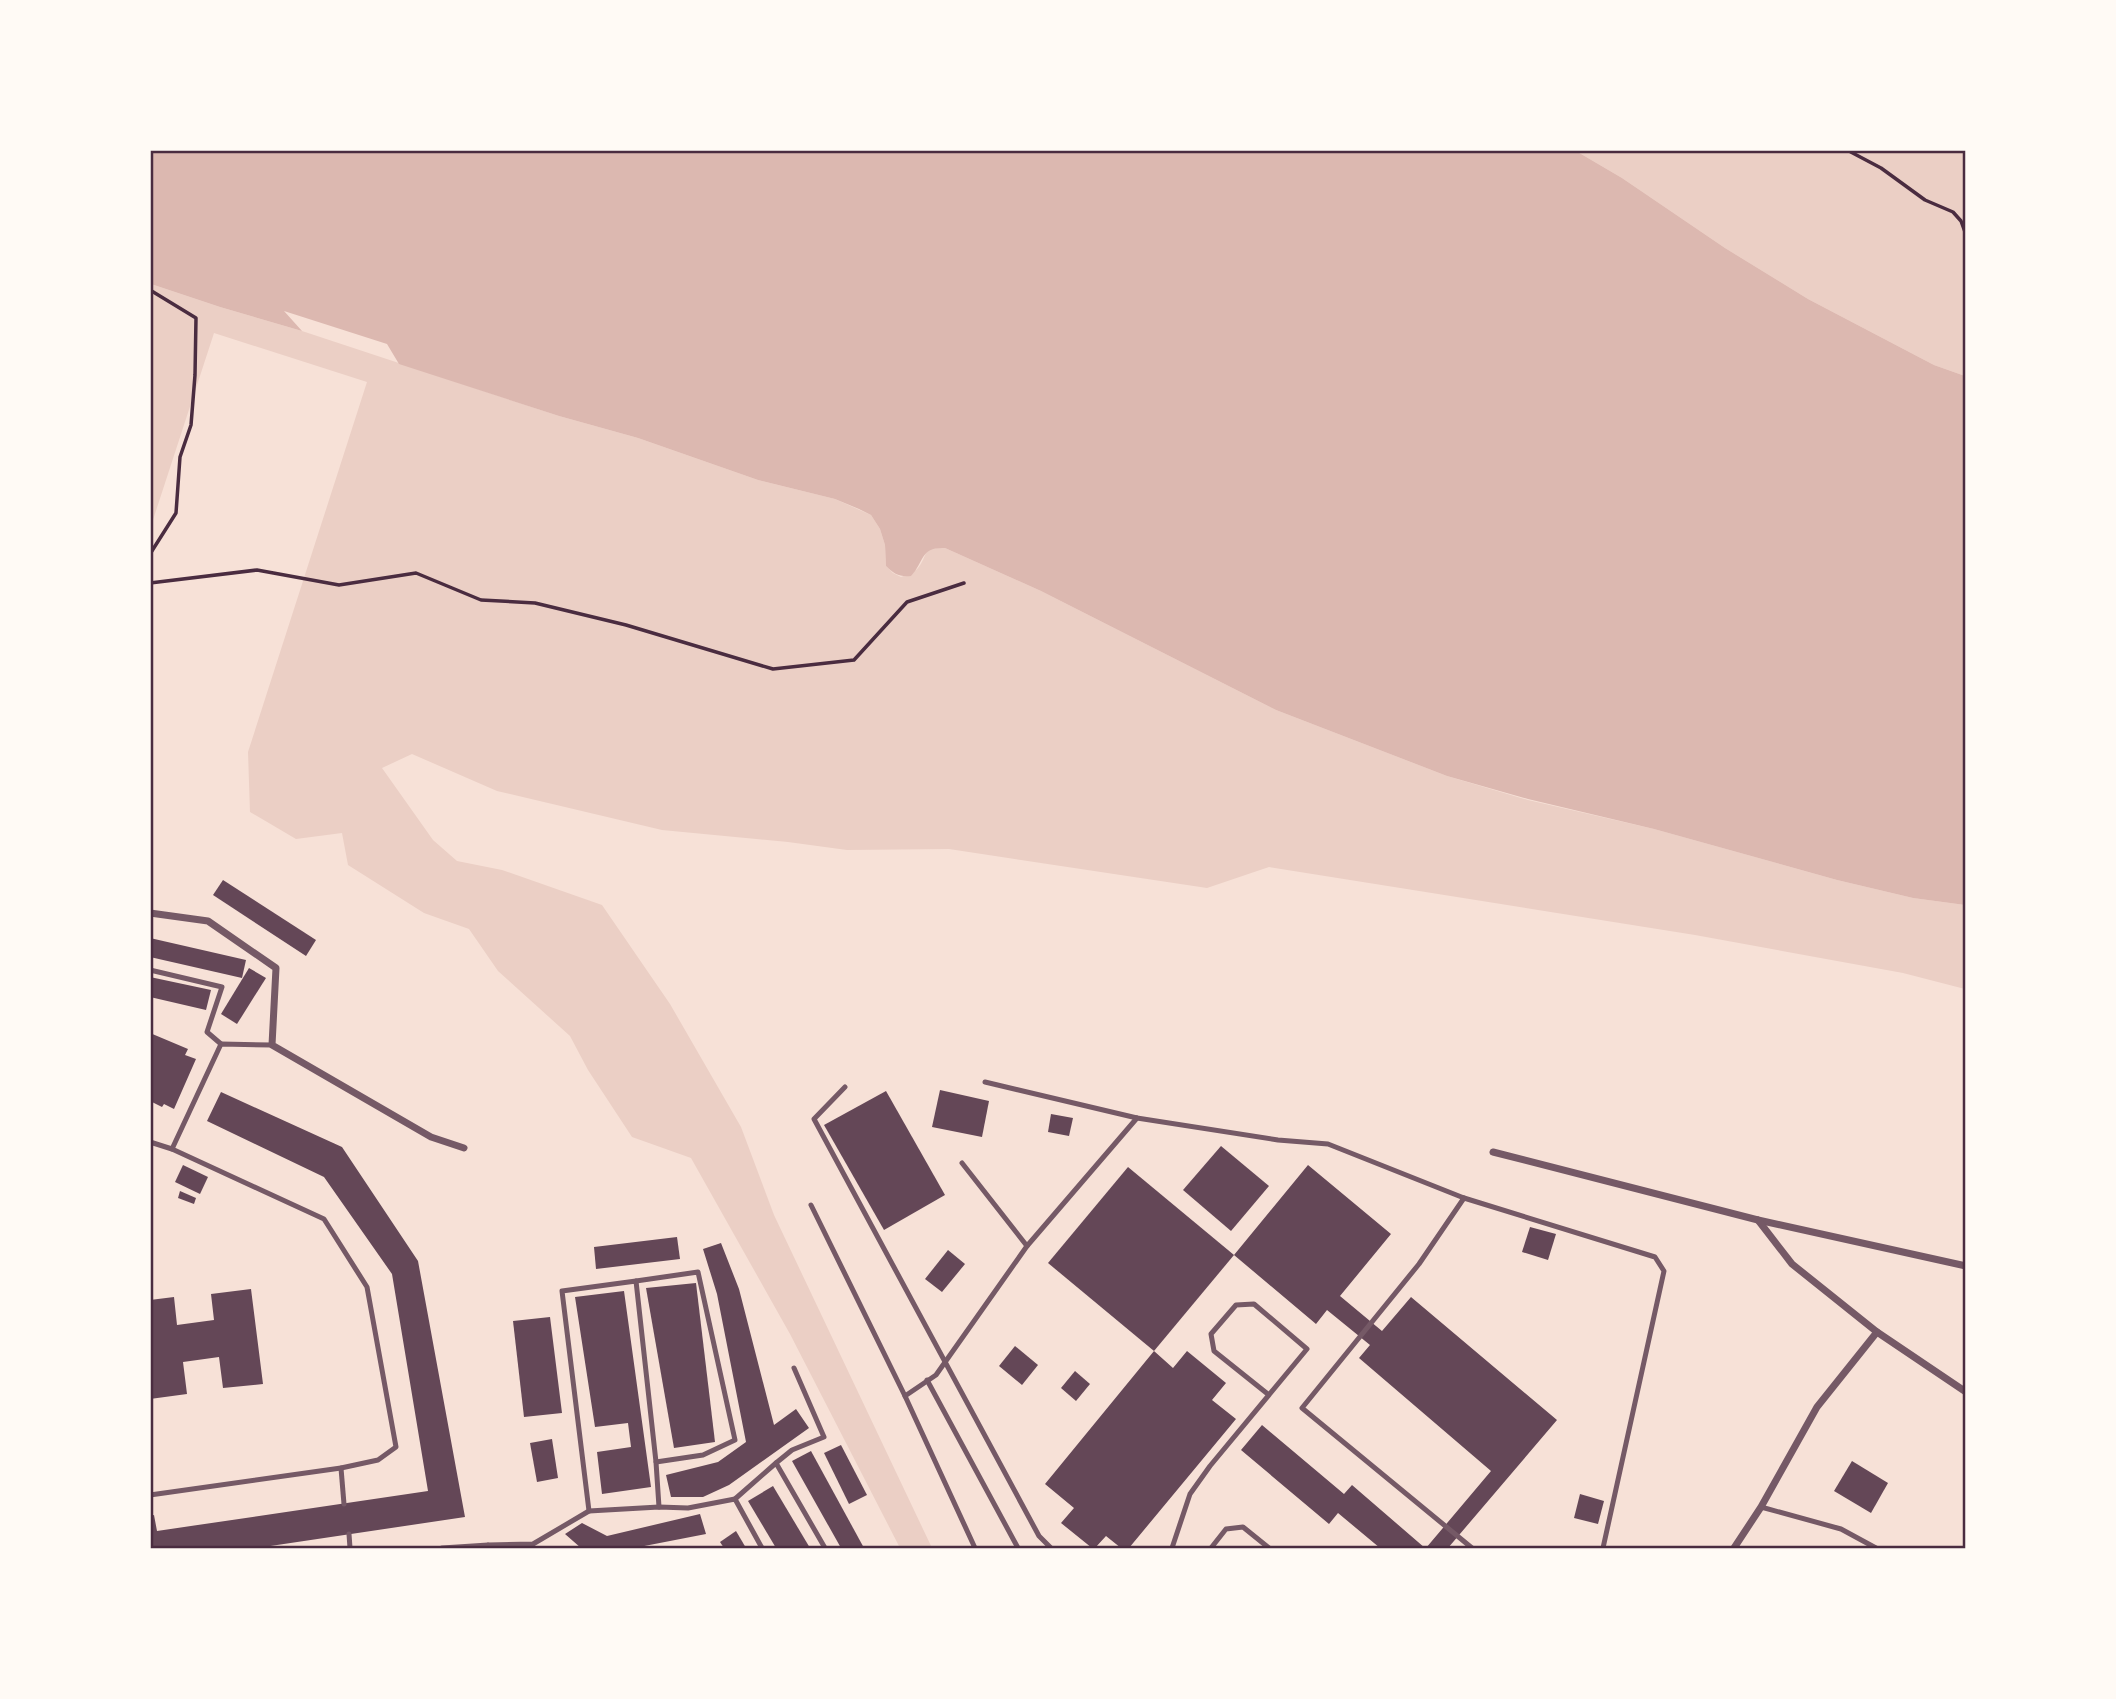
<svg xmlns="http://www.w3.org/2000/svg" width="2116" height="1699" font-family="Commissioner,sans-serif">
<style>
.green{fill:#ebcfc5}
.water{fill:#dcb8b0}
.building{fill:#644757}
.lines{fill:none;stroke-linecap:round;stroke-linejoin:round}
.path{stroke:#4a2c40;stroke-width:3.5}
.service{stroke:#755966;stroke-width:5}
.minor{stroke:#755966;stroke-width:7}
.neatline{fill:none;stroke:#4a2c40;stroke-width:2.5}
</style>
<rect width="100%" height="100%" fill="#f7e1d7"/>
<g class="green">
<path d="M1576,151H1965V376L1934,365L1808,299L1725,248L1622,178Z"/>
<path d="M151,284L220,307L302,331L559,416L638,438L758,480L835,499L871,515L880,529L885,545L886,566L893,573L901,577C906,575 915,572 918,568C929,554 921,547 945,548L1041,591L1276,710L1447,776L1528,800L1654,829L1837,880L1913,898L1965,905V989L1903,973L1695,935L1269,867L1207,888L949,849L847,850L788,842L662,830L497,791L412,754L382,768L433,840L457,861L502,870L602,905L670,1004L741,1127L774,1215L932,1548H900L790,1334L691,1158L632,1137L588,1070L570,1036L498,971L469,929L424,913L348,865L342,833L296,839L250,812L248,752L367,382L214,333L151,526Z"/>
</g>
<path class="water" d="M150,151H1576L1622,178L1725,248L1808,299L1934,365L1965,376V905L1913,898L1837,880L1654,829L1528,799L1447,776L1276,710L1041,591L945,548C920,547 925,561 911,576C899,577 894,574 886,566L885,545L880,529L871,515L859,509L835,499L758,480L638,438L559,416L399,364L387,344L284,311L302,331L220,307L151,284Z"/>
<g class="building">
<path d="M223,880L316,940L306,956L213,895Z"/>
<path d="M150,938L246,960L242,978L150,957Z"/>
<path d="M249,968L266,978L237,1024L221,1014Z"/>
<path d="M150,977L211,990L206,1010L150,997Z"/>
<path d="M150,1033L188,1049L185,1055L196,1059L174,1109L164,1104L162,1107L150,1101Z"/>
<path d="M940,1090L989,1101L982,1137L932,1127Z"/>
<path d="M886,1091L945,1195L884,1230L824,1125Z"/>
<path d="M221,1092L342,1147L418,1261L465,1517L257,1548H150V1516L154,1515L157,1531L428,1491L392,1274L324,1177L207,1121Z"/>
<path d="M1051,1114L1073,1118L1069,1136L1048,1132Z"/>
<path d="M1221,1146L1269,1186L1231,1231L1183,1190Z"/>
<path d="M183,1165L208,1177L200,1194L175,1182Z"/>
<path d="M1308,1165L1391,1234L1340,1296L1382,1331L1411,1297L1557,1420L1448,1548H1426L1491,1471L1359,1358L1370,1345L1327,1310L1316,1324L1234,1255Z"/>
<path d="M1128,1167L1234,1255L1154,1351L1048,1263Z"/>
<path d="M180,1191L196,1198L194,1204L178,1198Z"/>
<path d="M1530,1227L1556,1234L1548,1260L1522,1252Z"/>
<path d="M677,1237L680,1259L596,1269L594,1247Z"/>
<path d="M721,1243L739,1289L774,1425L796,1409L809,1428L729,1485L703,1497H671L666,1475L718,1462L746,1442L717,1294L703,1249Z"/>
<path d="M948,1250L965,1264L942,1292L925,1279Z"/>
<path d="M696,1283L715,1442L674,1448L646,1288Z"/>
<path d="M251,1289L263,1384L223,1388L219,1357L183,1362L187,1394L150,1399V1300L174,1297L177,1325L214,1320L211,1294Z"/>
<path d="M624,1291L651,1487L602,1494L597,1452L631,1447L628,1423L595,1427L575,1297Z"/>
<path d="M550,1317L562,1413L524,1417L513,1321Z"/>
<path d="M1015,1346L1038,1365L1022,1385L999,1366Z"/>
<path d="M1154,1351L1173,1368L1187,1351L1226,1383L1212,1400L1236,1419L1129,1548H1121L1106,1536L1095,1548H1092L1061,1523L1074,1508L1045,1484Z"/>
<path d="M1075,1371L1090,1384L1076,1401L1061,1388Z"/>
<path d="M1262,1425L1344,1494L1352,1485L1425,1548H1380L1338,1513L1329,1524L1241,1450Z"/>
<path d="M552,1439L558,1478L537,1482L530,1443Z"/>
<path d="M841,1445L867,1495L849,1504L824,1453Z"/>
<path d="M811,1451L864,1548H841L792,1461Z"/>
<path d="M1852,1461L1888,1483L1871,1513L1834,1491Z"/>
<path d="M773,1486L810,1548H776L748,1501Z"/>
<path d="M1580,1494L1604,1501L1598,1524L1574,1518Z"/>
<path d="M700,1514L706,1534L634,1548H581L565,1534L582,1523L607,1536Z"/>
<path d="M736,1531L746,1548H724L720,1542Z"/>
</g>
<g class="lines">
<g class="path">
<path d="M1847,150L1881,168L1925,200L1953,212L1961,221L1965,232L1966,247"/>
<path d="M150,290L196,318L195,375L191,425L180,457L176,513L150,554"/>
<path d="M150,583L257,570L339,585L416,573L481,600L535,603L626,625L773,669L854,660L907,602L964,583"/>
</g>
<g class="service">
<path d="M150,970L222,987L207,1032L221,1044"/>
<path d="M985,1082L1137,1118L1278,1140L1328,1144L1464,1198L1655,1257L1664,1271L1603,1548"/>
<path d="M845,1087L814,1119L1039,1536L1051,1548"/>
<path d="M150,1142L172,1149L324,1219L367,1287L396,1447L378,1460L341,1468L150,1495"/>
<path d="M172,1149L221,1044L272,1045"/>
<path d="M962,1163L1027,1246"/>
<path d="M1464,1198L1419,1264L1302,1408L1472,1548"/>
<path d="M811,1205L905,1396L975,1548"/>
<path d="M636,1281L698,1272L735,1440L703,1455L656,1462"/>
<path d="M927,1380L1018,1548"/>
<path d="M905,1396L936,1375L1027,1246L1137,1118"/>
<path d="M776,1463L792,1450L824,1437L794,1368"/>
<path d="M341,1468L344,1504"/>
<path d="M735,1499L776,1463L825,1548"/>
<path d="M1761,1507L1841,1529L1876,1548"/>
<path d="M589,1511L562,1291L636,1281L656,1462L659,1507"/>
<path d="M349,1534L350,1548"/>
<path d="M488,1545L533,1544L589,1511L659,1507L688,1508L735,1499L762,1548"/>
<path d="M442,1548L488,1545L492,1548"/>
<path d="M1172,1548L1190,1494L1210,1466L1307,1349L1254,1304L1236,1305L1211,1334L1214,1351L1269,1395"/>
<path d="M1211,1548L1226,1529L1243,1527L1269,1548"/>
</g>
<g class="minor">
<path d="M150,913L208,921L276,968L272,1045L431,1137L464,1148"/>
<path d="M1493,1152L1758,1220L1966,1266"/>
<path d="M1758,1220L1792,1264L1877,1332L1966,1392"/>
<path d="M1734,1548L1761,1507L1817,1407L1877,1332"/>
</g>
</g>
<rect width="2116" height="1699" fill="none" stroke="#fffaf5" stroke-width="304"/>
<rect x="152" y="152" width="1812" height="1395" class="neatline"/>
</svg>
